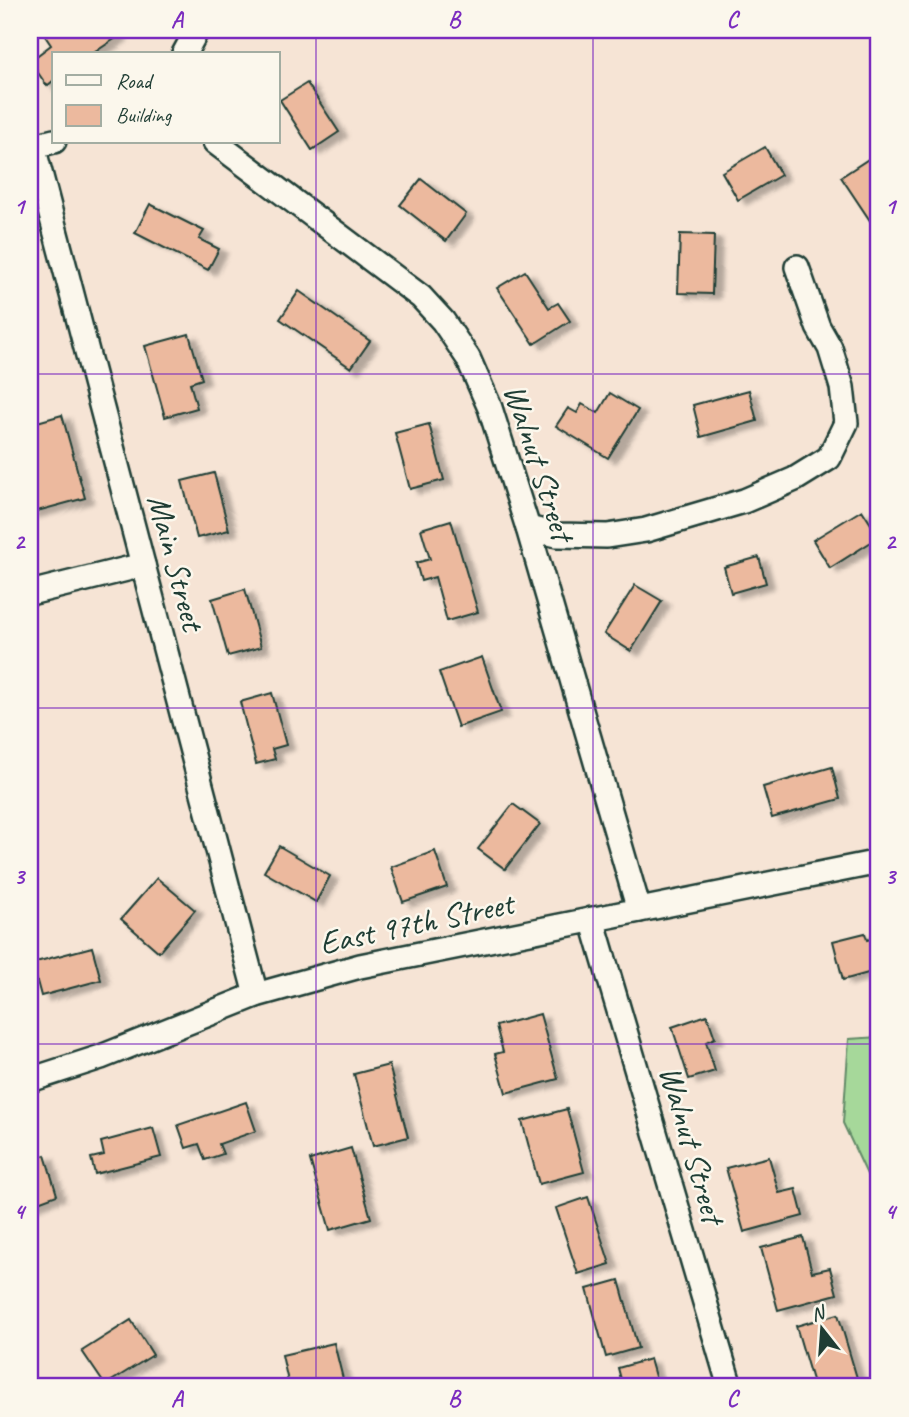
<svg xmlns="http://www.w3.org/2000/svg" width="909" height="1417" font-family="Caveat,sans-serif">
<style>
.green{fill:#a6d89a;stroke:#628a67;stroke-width:2}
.building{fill:#ecb99e;stroke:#1f3d34;stroke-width:2;filter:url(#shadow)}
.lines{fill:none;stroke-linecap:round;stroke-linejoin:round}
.street-casing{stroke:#1f3d34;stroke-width:28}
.street{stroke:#fbf7ec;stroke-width:23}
.grid{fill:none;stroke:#7b2cbf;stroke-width:2;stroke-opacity:0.55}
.labels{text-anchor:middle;stroke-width:5;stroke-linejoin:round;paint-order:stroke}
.street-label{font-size:33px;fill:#1f3d34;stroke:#fbf7ec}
.neatline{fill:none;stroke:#7b2cbf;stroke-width:2.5}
.grid-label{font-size:23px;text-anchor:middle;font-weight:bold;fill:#7b2cbf}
</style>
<defs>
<filter id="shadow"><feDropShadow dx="8" dy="4.5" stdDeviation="2" flood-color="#0004"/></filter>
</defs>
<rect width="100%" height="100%" fill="#f6e4d5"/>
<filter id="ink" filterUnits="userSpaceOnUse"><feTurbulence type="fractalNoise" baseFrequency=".0143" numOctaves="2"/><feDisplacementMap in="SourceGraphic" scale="14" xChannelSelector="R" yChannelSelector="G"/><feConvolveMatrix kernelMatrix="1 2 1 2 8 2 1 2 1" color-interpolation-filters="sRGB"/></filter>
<g filter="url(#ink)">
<path class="green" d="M879,1037V1200L843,1123L849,1039Z"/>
<g class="building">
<path d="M48,30H115L119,36L92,54H54V80L47,86L30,61L51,45L43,33Z"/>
<path d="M307,83L339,132L312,150L280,100Z"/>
<path d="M765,147L781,175L738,200L722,172Z"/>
<path d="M870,158L879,173V221L873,225L841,177Z"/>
<path d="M421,179L466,214L446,241L400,205Z"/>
<path d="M150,204L204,231L199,239L219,249L208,270L135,233Z"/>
<path d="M680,234L714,235L712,294L678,293Z"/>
<path d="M525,271L549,308L558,303L570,321L534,344L497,288Z"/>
<path d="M299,291L370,341L351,368L280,319Z"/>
<path d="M189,334L202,379L190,383L197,408L165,417L145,346Z"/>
<path d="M749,390L757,421L701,437L693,405Z"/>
<path d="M610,393L638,410L608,458L556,426L568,408L577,413L582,404L598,413Z"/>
<path d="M62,415L85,498L30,513V453H32L30,424Z"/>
<path d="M429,424L444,480L410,489L395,433Z"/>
<path d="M214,473L229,530L197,538L182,481Z"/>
<path d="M862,510L879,537L830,568L813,540Z"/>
<path d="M451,520L478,612L447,621L435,577L421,581L416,563L430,559L421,529Z"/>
<path d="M759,557L766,583L731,593L724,567Z"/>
<path d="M635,585L662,601L631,651L604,634Z"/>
<path d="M245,589L261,647L228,656L212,599Z"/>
<path d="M482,657L501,712L458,727L439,672Z"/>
<path d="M272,693L286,745L272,749L275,759L256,764L240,702Z"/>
<path d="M879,759V786L872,761Z"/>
<path d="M832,767L840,799L772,818L763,787Z"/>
<path d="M513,804L540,824L505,869L478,849Z"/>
<path d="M279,846L330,876L316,902L264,872Z"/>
<path d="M435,851L447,887L403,902L391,867Z"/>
<path d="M157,878L195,910L159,952L121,919Z"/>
<path d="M865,933L867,940L879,937V970L843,980L833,941Z"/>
<path d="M92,947L101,980L41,996L32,963Z"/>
<path d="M540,1014L558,1079L506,1093L495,1054L503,1052L496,1026Z"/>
<path d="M707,1015L715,1038L706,1042L715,1071L689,1079L672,1027Z"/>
<path d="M389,1065L408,1137L373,1146L354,1074Z"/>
<path d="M246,1102L256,1131L219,1144L223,1154L205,1160L199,1144L186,1148L178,1125Z"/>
<path d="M567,1109L584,1172L539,1184L522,1121Z"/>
<path d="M153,1128L161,1157L95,1174L91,1158L104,1155L101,1142Z"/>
<path d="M351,1148L371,1218L330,1230L310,1160Z"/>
<path d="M45,1155L57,1195L30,1205V1160Z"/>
<path d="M769,1157L779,1193L796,1189L803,1216L744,1232L726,1168Z"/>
<path d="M588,1197L610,1264L578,1274L556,1208Z"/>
<path d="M803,1237L812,1272L830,1268L837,1294L778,1310L761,1248Z"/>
<path d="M619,1280L638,1348L606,1357L587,1289Z"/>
<path d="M838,1314L857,1378L826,1387H814L796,1326Z"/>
<path d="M131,1320L153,1355L105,1385L82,1351Z"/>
<path d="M334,1343L345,1387L289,1386L282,1355Z"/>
<path d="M650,1359L658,1387H623L618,1368Z"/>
</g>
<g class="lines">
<defs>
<g id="street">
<path d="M184,54L197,30"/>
<path d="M215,142L421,297L443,321L468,358L490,408L528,528L639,910"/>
<path d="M33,146L256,995"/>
<path d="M30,147L54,141"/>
<path d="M528,528L557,535L607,536L646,530L744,501L795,479L829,458L846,423L842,387L830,348L818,327L797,267"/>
<path d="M30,593L143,565"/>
<path d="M592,919L730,1387"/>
<path d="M30,1080L101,1057L256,995L360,966L879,862"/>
</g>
</defs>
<use href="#street" class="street-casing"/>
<use href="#street" class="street"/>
</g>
</g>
<path class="grid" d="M316,30V1387M593,30V1387M30,374H879M30,708H879M30,1044H879"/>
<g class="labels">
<g class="street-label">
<text transform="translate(540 462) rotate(72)" y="12">Walnut Street</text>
<text transform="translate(177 562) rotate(75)" y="12">Main Street</text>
<text transform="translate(416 922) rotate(-12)" y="12">East 97th Street</text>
<text transform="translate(693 1144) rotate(74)" y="12">Walnut Street</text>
</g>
</g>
<rect width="909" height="1417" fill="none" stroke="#fbf7ec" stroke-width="77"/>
<rect x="52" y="52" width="228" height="91" fill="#fbf7ec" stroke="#a3ada2" stroke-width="2"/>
<rect x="66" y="75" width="35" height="10" fill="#fbf7ec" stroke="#a3ada2" stroke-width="2"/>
<text x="116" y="88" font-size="21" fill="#1f3d34">Road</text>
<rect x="66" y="105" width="35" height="21" fill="#ecb99e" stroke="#a3ada2" stroke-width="2"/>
<text x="116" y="122" font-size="21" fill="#1f3d34">Building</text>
<g transform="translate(822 1329) rotate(343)" stroke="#fbf7ec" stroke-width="5" paint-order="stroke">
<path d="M0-5L12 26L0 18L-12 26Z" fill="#1f3d34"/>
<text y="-10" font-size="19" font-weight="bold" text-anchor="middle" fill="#1f3d34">N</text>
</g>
<rect x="38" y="38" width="832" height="1340" class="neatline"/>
<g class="grid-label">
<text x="177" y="27">A</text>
<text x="454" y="27">B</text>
<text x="732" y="27">C</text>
<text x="19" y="214">1</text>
<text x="890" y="214">1</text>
<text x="19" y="549">2</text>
<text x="890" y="549">2</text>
<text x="19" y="884">3</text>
<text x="890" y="884">3</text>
<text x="19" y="1219">4</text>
<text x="890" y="1219">4</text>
<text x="177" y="1406">A</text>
<text x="454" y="1406">B</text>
<text x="732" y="1406">C</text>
</g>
</svg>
